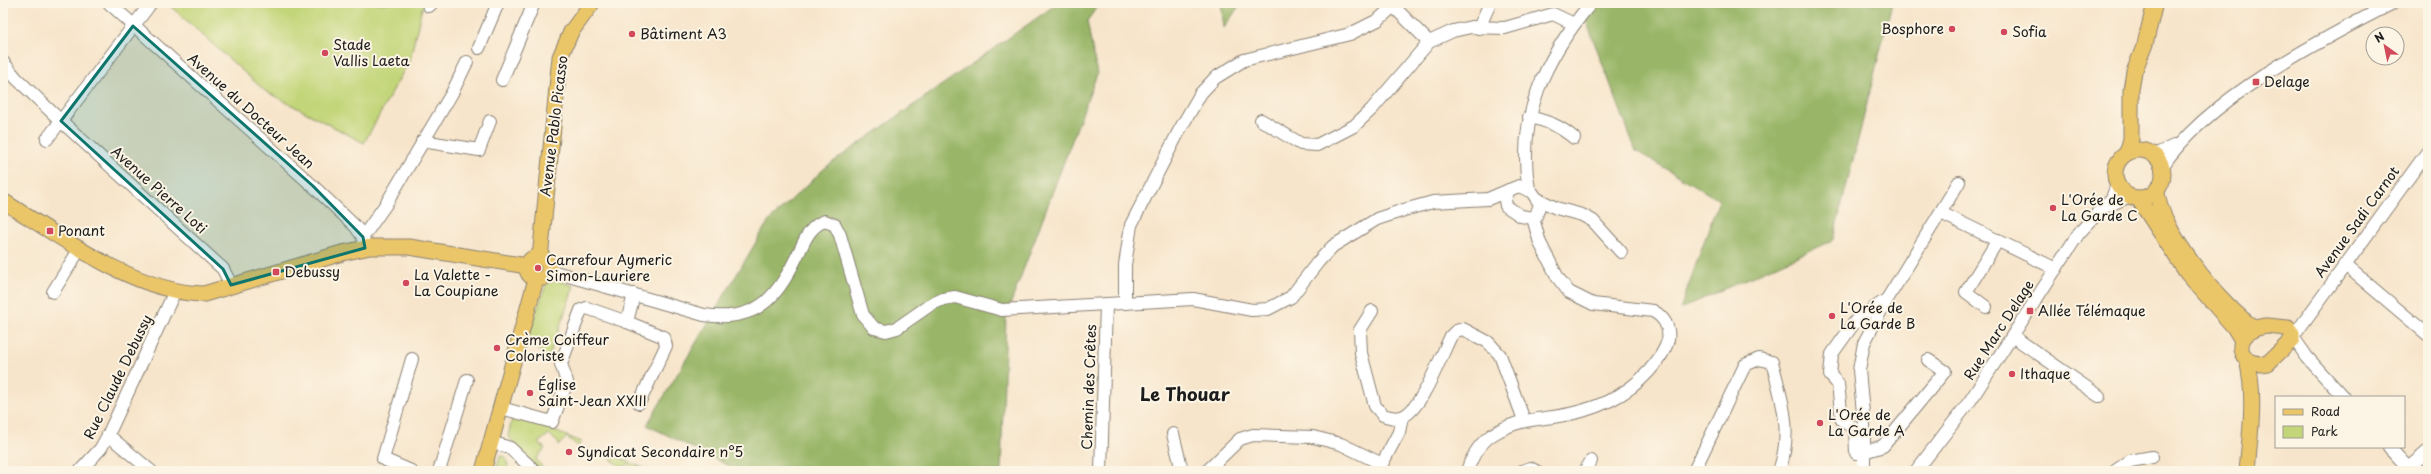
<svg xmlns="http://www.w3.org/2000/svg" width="2431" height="474" font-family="'Playpen Sans',sans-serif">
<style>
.green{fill:#c2d578;stroke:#6f784a}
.forest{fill:#99b668;stroke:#5a6942}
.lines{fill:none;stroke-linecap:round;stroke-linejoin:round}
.minor-casing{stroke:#8a8074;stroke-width:14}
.major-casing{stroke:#8a8074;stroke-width:17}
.minor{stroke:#fff;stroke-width:12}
.major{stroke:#ebc669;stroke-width:15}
.marked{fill:#0f766e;fill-opacity:0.2;stroke:#0f766e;stroke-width:3;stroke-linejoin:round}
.poi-dot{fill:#d1495b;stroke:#fcf5e5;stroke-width:1.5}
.labels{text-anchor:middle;stroke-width:4;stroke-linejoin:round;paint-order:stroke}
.poi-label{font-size:14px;fill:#1c1c1c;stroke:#fcf5e5;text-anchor:start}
.street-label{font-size:14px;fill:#1c1c1c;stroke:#fcf5e5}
.district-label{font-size:18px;font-weight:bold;fill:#1c1c1c;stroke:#fcf5e5}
</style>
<rect width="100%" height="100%" fill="#fcf5e5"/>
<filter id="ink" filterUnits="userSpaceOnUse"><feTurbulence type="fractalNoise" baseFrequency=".025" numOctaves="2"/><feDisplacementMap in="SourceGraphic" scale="8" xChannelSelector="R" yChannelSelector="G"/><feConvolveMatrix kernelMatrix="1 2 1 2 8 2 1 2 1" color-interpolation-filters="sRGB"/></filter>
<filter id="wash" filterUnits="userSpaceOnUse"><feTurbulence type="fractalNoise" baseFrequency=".012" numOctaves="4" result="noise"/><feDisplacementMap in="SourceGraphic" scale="16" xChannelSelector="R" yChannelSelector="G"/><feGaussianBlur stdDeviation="0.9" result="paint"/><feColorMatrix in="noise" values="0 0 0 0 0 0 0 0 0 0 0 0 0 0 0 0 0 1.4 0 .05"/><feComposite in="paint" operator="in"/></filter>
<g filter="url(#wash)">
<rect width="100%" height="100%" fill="#f7e5cb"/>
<g class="green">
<path d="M167,3H426L422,8L410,59L364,143L265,91Z"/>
<path d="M556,280L574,286L548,360L535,346L528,335L546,284Z"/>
<path d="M513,415L582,442L578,446L567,437L558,446L559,444L549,434L538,443L545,448L536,459L544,470L541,471L515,447L516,445L508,436Z"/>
<path d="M600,450L651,471H637L628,464L622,468Z"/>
<path d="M500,456L506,457L508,466L503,471H496Z"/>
</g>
<g class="forest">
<path d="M1058,3H1100L1087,21L1097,74L1006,316L1001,471H739L647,425L768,222L826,167Z"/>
<path d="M1221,3H1241L1224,28Z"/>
<path d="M1605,3H1892L1833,240L1680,309L1719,200L1636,151L1583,13Z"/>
</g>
</g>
<g filter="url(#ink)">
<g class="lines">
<defs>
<g id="minor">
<path d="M109,3L313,186L356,227L363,237L365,248"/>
<path d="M429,6L432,3"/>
<path d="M1394,7L1429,42"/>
<path d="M1479,28L1490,3"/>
<path d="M479,48L498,3"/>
<path d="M3,62L16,78L61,121L223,269L231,285"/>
<path d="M502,80L534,3"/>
<path d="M1529,117C1547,121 1560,126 1574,138"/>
<path d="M1261,120L1301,144L1317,145L1354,126L1372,109L1429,42L1453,31L1471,27L1505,28L1553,14L1574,24"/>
<path d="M47,139L151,3"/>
<path d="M422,141L479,150L490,121"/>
<path d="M2154,155L2176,145"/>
<path d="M2162,167C2206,99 2322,39 2393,3"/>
<path d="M1519,186L1532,192L1540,204L1536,216L1533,218L1521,216L1506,206L1505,200L1509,190Z"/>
<path d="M1529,190C1516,118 1545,58 1591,3"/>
<path d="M1538,199L1556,208L1582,215L1593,221L1621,252"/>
<path d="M2107,206L2130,196"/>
<path d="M1941,213L2056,269"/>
<path d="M363,237L386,204L452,93L467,62"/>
<path d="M2344,264L2428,335"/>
<path d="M548,270L704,315C761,323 779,294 801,248C806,237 812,225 825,221L835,225L840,235L863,315L874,328L886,331L897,328L930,305L943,299L955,297L1002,310L1193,299L1252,310L1268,309L1291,297L1318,262L1333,246L1377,219L1404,210L1433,202L1488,199L1509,190"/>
<path d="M53,292L79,250"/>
<path d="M1125,303V265L1131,225L1179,131L1201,93L1215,78L1244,60L1350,34L1378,20L1397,3"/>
<path d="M1986,307L1966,292L1998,240"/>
<path d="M1372,311L1360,330L1361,353L1375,406L1383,415C1389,417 1395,419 1401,417C1421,412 1441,355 1451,336L1456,331L1463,329L1488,342L1500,355L1524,420"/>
<path d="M627,322L664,337L666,346L639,403"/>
<path d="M2014,337L2099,396"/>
<path d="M2343,397L2307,357L2293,337L2428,151"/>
<path d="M501,408L552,422L567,382L561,364L581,310L587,308L627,322L634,294"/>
<path d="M1173,434L1182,471"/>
<path d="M108,435L151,471"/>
<path d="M491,442L510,448L535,471"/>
<path d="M2389,447L2411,471"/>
<path d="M1864,452L1883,446L1945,371L1928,360"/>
<path d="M1856,453L1855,429L1842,420L1838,384L1830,375L1832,354L1857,319L1886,300"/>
<path d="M2408,468L2428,451"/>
<path d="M80,471L101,448L108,435L175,291"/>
<path d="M411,471L383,459L412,359"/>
<path d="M439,471L467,380"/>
<path d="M1101,471L1106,305"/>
<path d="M1207,471L1240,439L1253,435L1313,437L1341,444L1382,464L1399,432L1402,417"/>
<path d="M1467,471C1472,456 1481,441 1495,433C1516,421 1529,420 1553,417C1589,412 1624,399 1649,371C1657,362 1665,352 1668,340C1670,327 1664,317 1653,311L1593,304L1569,292L1558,278L1540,243L1533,218"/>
<path d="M1522,471L1530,468L1536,471"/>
<path d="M1585,471L1591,461"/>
<path d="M1694,471L1745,365L1759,359L1772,362C1782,400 1793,432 1779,471"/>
<path d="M1864,471V424L1859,370L1864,343L1886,301L1959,182"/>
<path d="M1916,471L1970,401L2079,233L2112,198L2117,185"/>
<path d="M2115,471L2130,461L2152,457"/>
</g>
<g id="major">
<circle cx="2139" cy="174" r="24"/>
<path d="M2127,153L2131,139V90L2134,72L2145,44L2155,3"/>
<path d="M2157,189C2155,224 2225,311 2255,328"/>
<path d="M2138,198L2187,273L2234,327L2242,340"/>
<path d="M3,201C59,236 136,293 204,294L342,253L370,247H409L527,266"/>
<circle cx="538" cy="268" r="11"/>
<path d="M540,258L560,57L571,32L592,3"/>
<path d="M2266,326L2288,328L2292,334V340L2268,363C2237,370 2228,331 2266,326Z"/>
<path d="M2247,360C2256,396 2250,434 2247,471"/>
<path d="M483,471L536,279"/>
</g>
</defs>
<use href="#minor" class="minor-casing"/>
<use href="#major" class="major-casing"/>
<use href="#minor" class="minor"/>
<use href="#major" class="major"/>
</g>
</g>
<path class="marked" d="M133,26L313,186L363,237L365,248L231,285L223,269L61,121Z"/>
<g class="poi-dot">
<circle cx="1952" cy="29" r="4"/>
<circle cx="2004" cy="32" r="4"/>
<circle cx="632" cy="34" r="4"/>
<circle cx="325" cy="53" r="4"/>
<rect x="2252" y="78" width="8" height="8" rx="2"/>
<circle cx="2053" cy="208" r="4"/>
<rect x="46" y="227" width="8" height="8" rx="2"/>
<circle cx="538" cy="268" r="4"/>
<rect x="272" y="268" width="8" height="8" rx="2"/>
<circle cx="406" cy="283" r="4"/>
<rect x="2026" y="307" width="8" height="8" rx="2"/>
<circle cx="1832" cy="316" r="4"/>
<circle cx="497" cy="348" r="4"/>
<circle cx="2012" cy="374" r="4"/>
<circle cx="530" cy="393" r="4"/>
<circle cx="1820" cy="423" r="4"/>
<circle cx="569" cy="452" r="4"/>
</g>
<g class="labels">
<g class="poi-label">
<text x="1944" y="34" text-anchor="end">Bosphore</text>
<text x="2012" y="37">Sofia</text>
<text x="640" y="39">Bâtiment A3</text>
<text x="333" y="50">Stade<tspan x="333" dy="16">Vallis Laeta</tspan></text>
<text x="2264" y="87">Delage</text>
<text x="2061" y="205">L'Orée de<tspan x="2061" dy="16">La Garde C</tspan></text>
<text x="58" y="236">Ponant</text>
<text x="546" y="265">Carrefour Aymeric<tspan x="546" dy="16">Simon-Lauriere</tspan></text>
<text x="284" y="277">Debussy</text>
<text x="414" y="280">La Valette -<tspan x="414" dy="16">La Coupiane</tspan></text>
<text x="1840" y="313">L'Orée de<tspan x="1840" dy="16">La Garde B</tspan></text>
<text x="2038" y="316">Allée Télémaque</text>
<text x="505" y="345">Crème Coiffeur<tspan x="505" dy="16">Coloriste</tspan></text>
<text x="2020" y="379">Ithaque</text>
<text x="538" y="390">Église<tspan x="538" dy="16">Saint-Jean XXIII</tspan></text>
<text x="1828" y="420">L'Orée de<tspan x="1828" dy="16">La Garde A</tspan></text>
<text x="577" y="457">Syndicat Secondaire n°5</text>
</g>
<g class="street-label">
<text transform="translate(251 111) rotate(42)" y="5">Avenue du Docteur Jean</text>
<text transform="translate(554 126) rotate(-83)" y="5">Avenue Pablo Picasso</text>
<text transform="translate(159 190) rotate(42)" y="5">Avenue Pierre Loti</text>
<text transform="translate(2357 222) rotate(-54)" y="5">Avenue Sadi Carnot</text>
<text transform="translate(1999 330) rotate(-57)" y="5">Rue Marc Delage</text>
<text transform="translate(118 377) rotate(-64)" y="5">Rue Claude Debussy</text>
<text transform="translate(1089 387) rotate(-88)" y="5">Chemin des Crêtes</text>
</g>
<g class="district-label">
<text x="1185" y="401">Le Thouar</text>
</g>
</g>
<rect width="2431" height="474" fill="none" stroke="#fcf5e5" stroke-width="16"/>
<rect x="2275" y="396" width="130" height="52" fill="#fcf5e5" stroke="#a29e95"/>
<rect x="2283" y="409" width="20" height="6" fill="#ebc669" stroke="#a29e95"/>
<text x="2311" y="416" font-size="12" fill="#1c1c1c">Road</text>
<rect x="2283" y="426" width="20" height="12" fill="#c2d578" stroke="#a29e95"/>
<text x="2311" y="436" font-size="12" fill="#1c1c1c">Park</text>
<g transform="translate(2385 46) rotate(327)"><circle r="19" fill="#fcf5e5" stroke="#a29e95"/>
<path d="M0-3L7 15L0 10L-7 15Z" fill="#d1495b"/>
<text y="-6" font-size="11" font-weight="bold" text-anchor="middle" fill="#1c1c1c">N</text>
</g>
</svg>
